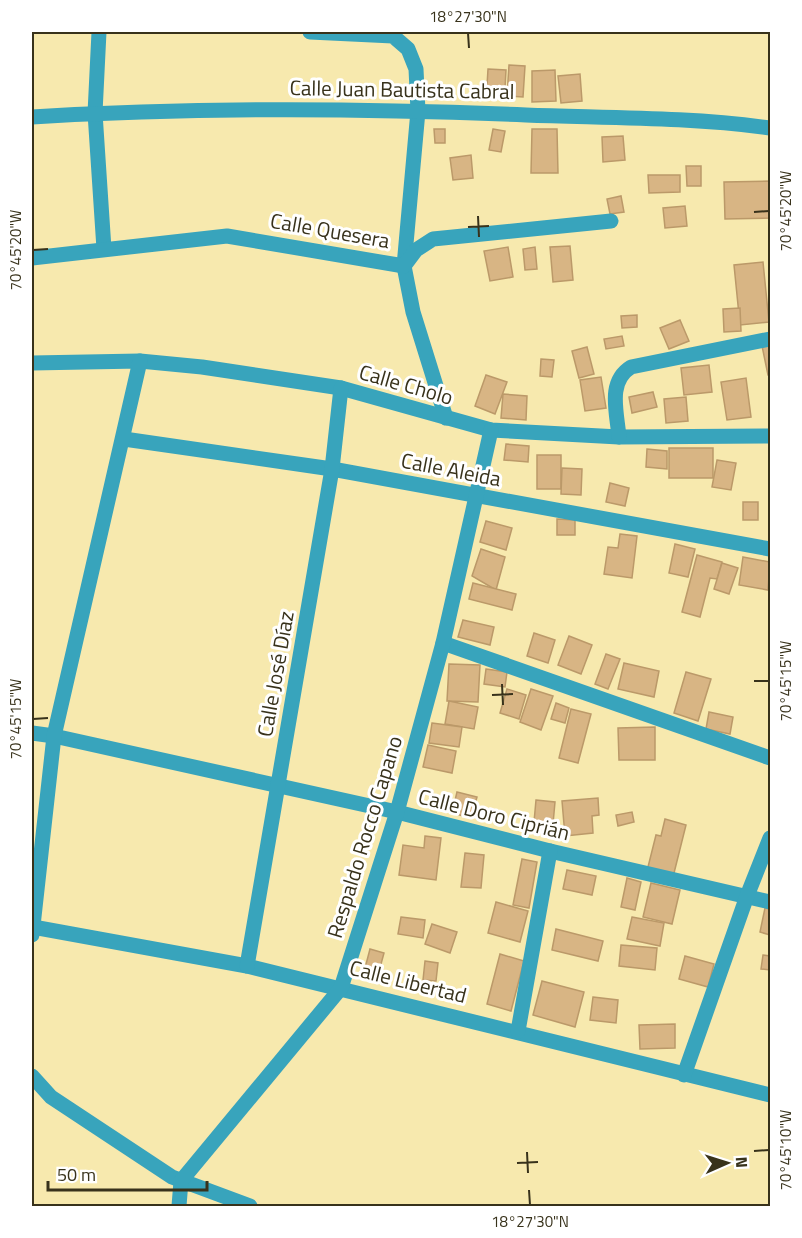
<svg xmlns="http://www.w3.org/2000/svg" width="802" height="1238" font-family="'Titillium Web',sans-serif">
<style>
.building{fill:#d8b584;stroke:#bb9969;stroke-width:1.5}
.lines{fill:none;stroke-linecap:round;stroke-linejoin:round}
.street{stroke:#38a4bc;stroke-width:15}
.ticks{fill:none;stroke:#38321b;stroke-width:2}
.labels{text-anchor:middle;stroke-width:6;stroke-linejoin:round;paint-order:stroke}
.street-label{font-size:21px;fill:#38321b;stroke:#fff}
.neatline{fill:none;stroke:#38321b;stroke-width:2}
.ticks-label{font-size:15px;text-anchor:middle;fill:#38321b}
</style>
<rect width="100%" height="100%" fill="#f7e9ae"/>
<g class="building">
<path d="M509,65L525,66L523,97L507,96Z"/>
<path d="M488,69L506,70L505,88L487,86Z"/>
<path d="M555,70L556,101L532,102V71Z"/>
<path d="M580,74L582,101L561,103L558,76Z"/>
<path d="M434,129H445V143H435Z"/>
<path d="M493,129L505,131L501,152L489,150Z"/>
<path d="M532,129H557L558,173H531Z"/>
<path d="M623,136L625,160L603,162L602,137Z"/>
<path d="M471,155L473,178L453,180L450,158Z"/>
<path d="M686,166H701V186H687Z"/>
<path d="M648,175H680V192L649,193Z"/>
<path d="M770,181V218L725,219L724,182Z"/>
<path d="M621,196L624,212L610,214L607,199Z"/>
<path d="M685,206L687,226L665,228L663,208Z"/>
<path d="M570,246L573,280L553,282L550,247Z"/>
<path d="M508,247L513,277L490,281L484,251Z"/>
<path d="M535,247L537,269L525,270L523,249Z"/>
<path d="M763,262L769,322L740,325L734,265Z"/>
<path d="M740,308L741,331L724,332L723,309Z"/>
<path d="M637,315V327L622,328L621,316Z"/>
<path d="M680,320L689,341L669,349L660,328Z"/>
<path d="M622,336L624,346L606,349L604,339Z"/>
<path d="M770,345V375H768L762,346Z"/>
<path d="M587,347L594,374L579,378L572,351Z"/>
<path d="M541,359L554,360L552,377L540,376Z"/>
<path d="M709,365L712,392L684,395L681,368Z"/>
<path d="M486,375L507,382L495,414L475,406Z"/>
<path d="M601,377L606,408L585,411L580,380Z"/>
<path d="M746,378L751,417L727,420L721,382Z"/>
<path d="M653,392L657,407L632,413L629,397Z"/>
<path d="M503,394L527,396L526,420L501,418Z"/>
<path d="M686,397L688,421L666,423L664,399Z"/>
<path d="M506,444L529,446L528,462L504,460Z"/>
<rect x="669" y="448" width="44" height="30"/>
<path d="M647,449L667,451V469L646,467Z"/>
<rect x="537" y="455" width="24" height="34"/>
<path d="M717,460L736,463L731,490L712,487Z"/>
<path d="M562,468L582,469L581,495L561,494Z"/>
<path d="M610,483L629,488L625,506L606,502Z"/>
<rect x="743" y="502" width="15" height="18"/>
<path d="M557,519L575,520V535H557Z"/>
<path d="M486,521L512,528L506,550L480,542Z"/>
<path d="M620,534L637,536L632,578L604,574L608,547L618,548Z"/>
<path d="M675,544L695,549L688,577L669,573Z"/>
<path d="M481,549L505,557L496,590L472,576Z"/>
<path d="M697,555L722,562L717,579L710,578L700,617L682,612Z"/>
<path d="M743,557L770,562L768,590L739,585Z"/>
<path d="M722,563L738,568L729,594L714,589Z"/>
<path d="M473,583L516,594L512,610L469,599Z"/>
<path d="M463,620L494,627L490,645L458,637Z"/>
<path d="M534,633L555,640L548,663L527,656Z"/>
<path d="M569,636L592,645L581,674L558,665Z"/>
<path d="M606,654L620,659L608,689L595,684Z"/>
<path d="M624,663L659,671L654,697L618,689Z"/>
<path d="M449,664L480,665L478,702L447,701Z"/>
<path d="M486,669L507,672L505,687L484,684Z"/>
<path d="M686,672L711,679L698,721L674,713Z"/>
<path d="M507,689L526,695L519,719L500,713Z"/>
<path d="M531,689L553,696L541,730L520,722Z"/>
<path d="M449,701L478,707L474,729L445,724Z"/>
<path d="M556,703L569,708L565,723L551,719Z"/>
<path d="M571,709L591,714L578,763L559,758Z"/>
<path d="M709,712L733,717L730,734L706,729Z"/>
<path d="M432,723L462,727L459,747L429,743Z"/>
<path d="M655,727V760H619L618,728Z"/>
<path d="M428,745L456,751L452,773L423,767Z"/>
<path d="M457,792L477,797L471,818L452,813Z"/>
<path d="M598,798L599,815L592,816L593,833L565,836L562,801Z"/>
<path d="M536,800L555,802L553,824L534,822Z"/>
<path d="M632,812L634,822L618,826L616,815Z"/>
<path d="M665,819L686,825L673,877L647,871L656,835L661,836Z"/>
<path d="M425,836L441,838L436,880L399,875L403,845L424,848Z"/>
<path d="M465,853L484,855L481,888L461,887Z"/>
<path d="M522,859L537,862L529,908L513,905Z"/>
<path d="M567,870L596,876L592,895L563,889Z"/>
<path d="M627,878L641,882L635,910L621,907Z"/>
<path d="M651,883L680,890L672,924L643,917Z"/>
<path d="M496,902L528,911L520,942L488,933Z"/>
<path d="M765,908L770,909V935L760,932Z"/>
<path d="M401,917L425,920L423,938L398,934Z"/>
<path d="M632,917L664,923L660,946L627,939Z"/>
<path d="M432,924L457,932L450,953L425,944Z"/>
<path d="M556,929L603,941L598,961L552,950Z"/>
<path d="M621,945L657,948L655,970L619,966Z"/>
<path d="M370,949L384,953L378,975L364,972Z"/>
<path d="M500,954L524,961L511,1011L487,1004Z"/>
<path d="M763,955L770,956V970L761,969Z"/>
<path d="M685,956L714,964L708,987L679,979Z"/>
<path d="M425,961L438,963L436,981L423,980Z"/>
<path d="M542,981L584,992L575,1027L533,1015Z"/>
<path d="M593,997L618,1000L616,1023L590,1020Z"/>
<path d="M675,1024V1048L640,1049L639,1025Z"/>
</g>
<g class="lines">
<g class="street">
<path d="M99,32L95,113L104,249"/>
<path d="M310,32L393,36L408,49L416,69L418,111L404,266L413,312L446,418"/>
<path d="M32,117C197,107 361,108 526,115C607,118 690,117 770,128"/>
<path d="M32,258L227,236L404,266L416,250L433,239L611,221"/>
<path d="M32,363L140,361L202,367L341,388L491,430L619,437L770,436"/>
<path d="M619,437C617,412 607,382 631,367L770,339"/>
<path d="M124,439L332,469L770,549"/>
<path d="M443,643L770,758"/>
<path d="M32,733L54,736L397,812L550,851L770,902"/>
<path d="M33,927L247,966L770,1095"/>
<path d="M32,935L54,736L140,361"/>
<path d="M247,966L332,469L341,388"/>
<path d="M518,1031L550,851"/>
<path d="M684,1075L747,896L770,838"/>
<path d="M32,1076L51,1097L172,1177L250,1206"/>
<path d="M179,1206L181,1181L341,988L397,812L443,643L491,430"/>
</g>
</g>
<path class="ticks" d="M468,33L469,48M754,212L769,211M478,216L479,237M468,227L489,226M33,250L48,249M754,681H769M502,684L503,705M492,695L513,694M33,719L48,718M754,1151L769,1150M527,1152L528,1173M517,1163L538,1162M529,1190L530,1205"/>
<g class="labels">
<g class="street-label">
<text transform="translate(402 90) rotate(1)" y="7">Calle Juan Bautista Cabral</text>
<text transform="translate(330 231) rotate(10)" y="7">Calle Quesera</text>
<text transform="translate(406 385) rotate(16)" y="7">Calle Cholo</text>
<text transform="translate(451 470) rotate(11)" y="7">Calle Aleida</text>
<text transform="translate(276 674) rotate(-80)" y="7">Calle José Díaz</text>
<text transform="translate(494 815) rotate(14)" y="7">Calle Doro Ciprián</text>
<text transform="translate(365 837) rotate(-73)" y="7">Respaldo Rocco Capano</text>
<text transform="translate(408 982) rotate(14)" y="7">Calle Libertad</text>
</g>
</g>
<rect width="802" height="1238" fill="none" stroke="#ffffff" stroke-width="66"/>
<g transform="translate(727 1163) rotate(87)" stroke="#ffffff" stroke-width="4.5" paint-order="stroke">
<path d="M0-4.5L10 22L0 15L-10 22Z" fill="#38321b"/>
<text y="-9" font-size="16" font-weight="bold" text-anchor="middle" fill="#38321b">N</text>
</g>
<path d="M48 1181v9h159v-9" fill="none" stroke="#38321b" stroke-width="3"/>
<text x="57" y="1181" font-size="18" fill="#38321b" stroke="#ffffff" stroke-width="4.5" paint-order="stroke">50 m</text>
<rect x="33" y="33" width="736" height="1172" class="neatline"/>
<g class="ticks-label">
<text x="468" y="22">18°27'30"N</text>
<text transform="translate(786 211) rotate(-90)" y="5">70°45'20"W</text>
<text transform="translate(16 250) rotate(-90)" y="5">70°45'20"W</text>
<text transform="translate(786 681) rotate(-90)" y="5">70°45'15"W</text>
<text transform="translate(16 719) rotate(-90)" y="5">70°45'15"W</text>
<text transform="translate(786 1150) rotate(-90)" y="5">70°45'10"W</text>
<text x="530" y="1227">18°27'30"N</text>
</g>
</svg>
